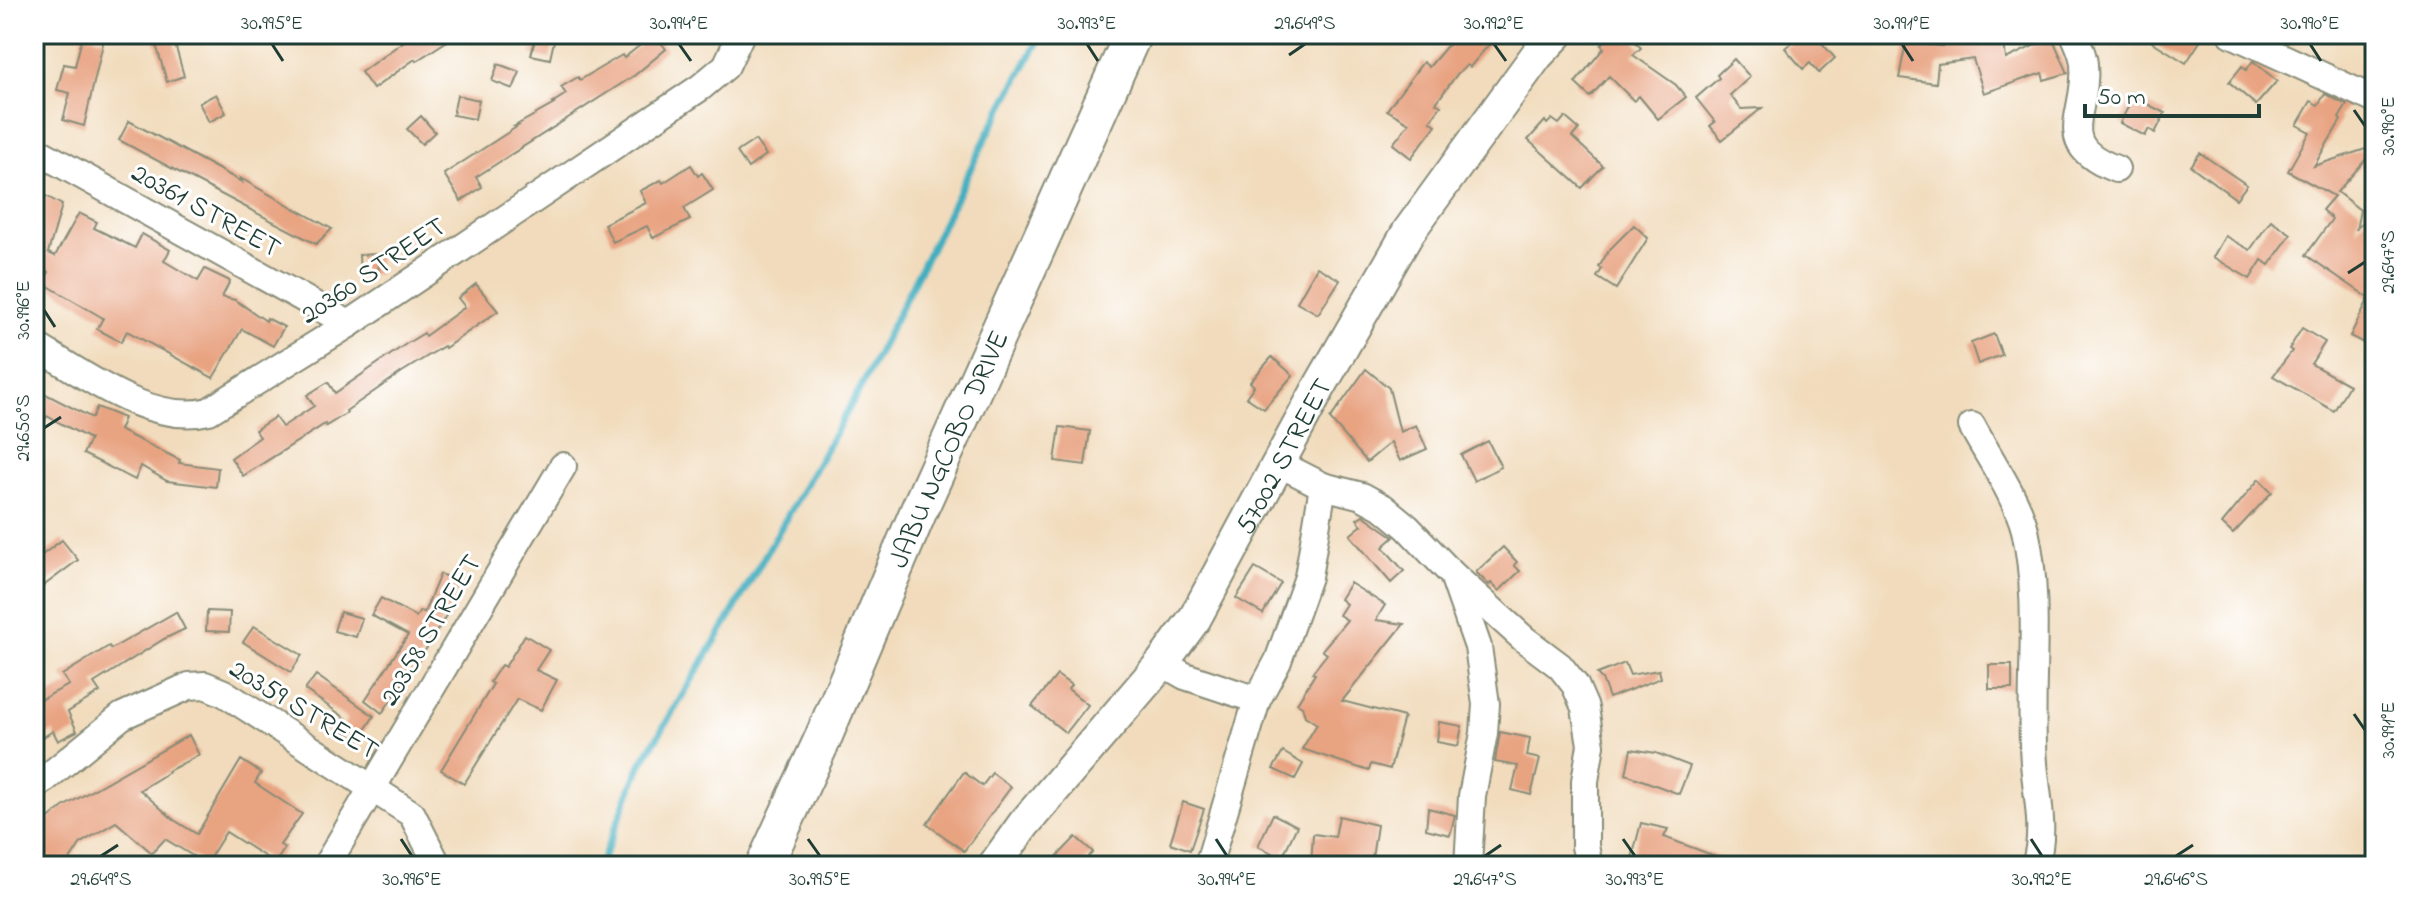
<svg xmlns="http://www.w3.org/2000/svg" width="2409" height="900" font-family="'Indie Flower',sans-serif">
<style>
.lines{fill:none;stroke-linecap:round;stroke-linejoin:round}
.stream{stroke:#41aebf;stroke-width:7}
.building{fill:#e8a381}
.minor-casing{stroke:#888c78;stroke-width:30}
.tertiary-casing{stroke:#888c78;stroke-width:36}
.secondary-casing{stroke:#888c78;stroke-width:40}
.minor{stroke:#fff;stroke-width:26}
.tertiary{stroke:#fff;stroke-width:32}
.secondary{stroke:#fff;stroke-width:36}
.ticks{fill:none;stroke:#1f3d34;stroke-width:3}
.labels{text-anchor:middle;stroke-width:6;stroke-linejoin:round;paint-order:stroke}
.street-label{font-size:28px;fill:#1f3d34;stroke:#fff}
.neatline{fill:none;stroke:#1f3d34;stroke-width:3}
.ticks-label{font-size:20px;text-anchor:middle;fill:#1f3d34}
</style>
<rect width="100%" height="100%" fill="#fff"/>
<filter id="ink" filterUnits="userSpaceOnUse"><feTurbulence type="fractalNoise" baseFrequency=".0125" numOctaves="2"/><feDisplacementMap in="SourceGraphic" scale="16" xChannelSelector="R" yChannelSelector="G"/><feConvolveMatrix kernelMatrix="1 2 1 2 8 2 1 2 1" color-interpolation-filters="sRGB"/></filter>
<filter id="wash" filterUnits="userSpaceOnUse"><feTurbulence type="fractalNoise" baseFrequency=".006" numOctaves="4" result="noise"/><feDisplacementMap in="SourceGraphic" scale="32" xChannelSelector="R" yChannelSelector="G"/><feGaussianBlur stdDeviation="1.8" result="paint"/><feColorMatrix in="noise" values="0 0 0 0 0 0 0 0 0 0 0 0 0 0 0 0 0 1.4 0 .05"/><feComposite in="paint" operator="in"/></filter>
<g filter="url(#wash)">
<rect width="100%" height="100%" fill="#f1dbbc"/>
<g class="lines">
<path class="stream" d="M600,866L640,766L731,615L860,389L988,134L1042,34"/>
</g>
<g id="blocks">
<g class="building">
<path d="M83,34L104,39L84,126L63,120L70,93L57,90L64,64L75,66Z"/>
<path d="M153,34H172L184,76L167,82Z"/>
<path d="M414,34H458L416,61L415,59L373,89L361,72Z"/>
<path d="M654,34L666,49L635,75L476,177L482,187L461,201L444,174L518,126H515L554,104L552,103L566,94L561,87L578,77L580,80L622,55L624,58Z"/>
<path d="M1457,34H1481L1491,42L1470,67L1467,65L1458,73L1436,103L1441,106L1430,121L1436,125L1411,158L1393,144L1409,123L1387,110L1423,62L1429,67Z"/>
<path d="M1613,34H1629L1641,48L1633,55L1676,85L1686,97L1658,119L1639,96L1634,101L1609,76L1590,97L1575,83L1604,48L1601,45Z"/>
<path d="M1801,34H1814L1835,58L1819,73L1810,63L1803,69L1785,48Z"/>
<path d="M1968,34H2003L2006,59L2052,37L2068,73L2044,80L2042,73L1984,93L1973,59L1938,64L1936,83L1899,78L1906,42L1942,46L1941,38Z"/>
<path d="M2140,34H2205L2186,63Z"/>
<path d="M536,36L554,41L550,59L531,55Z"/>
<path d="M1734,59L1750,77L1730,95L1741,109L1762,108L1722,140L1710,126L1715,122L1696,98L1719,78L1717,75Z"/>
<path d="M2253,61L2277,81L2256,105L2229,82L2242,66L2246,70Z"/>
<path d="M498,64L520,72L513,89L492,81Z"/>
<path d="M216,94L226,113L209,122L199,103Z"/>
<path d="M2325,94L2347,105L2339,118L2341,120L2314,166L2375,146V149L2337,192L2360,210L2356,230L2375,205V349L2350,336L2369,298L2306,255L2332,219L2322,210L2334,196L2288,171L2310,132L2297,125L2311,101L2318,105Z"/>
<path d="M457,95L479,100L475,119L453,115Z"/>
<path d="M2133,97L2165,113L2155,133L2149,129L2145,136L2120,123Z"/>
<path d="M421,116L435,132L422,144L407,129Z"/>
<path d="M1565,117L1579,129L1572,137L1603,166L1582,188L1528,140L1545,121L1547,124L1552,119L1559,124Z"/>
<path d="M129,121L242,182L240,178L332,229L316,244L173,169L119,140Z"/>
<path d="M755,140L766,155L748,168L737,152Z"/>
<path d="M2200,153L2247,185L2236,199L2191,166Z"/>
<path d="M691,165L698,176L702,173L713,190L684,208L690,220L653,238L647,226L613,242L604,224L646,203L640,191L661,180L663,183Z"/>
<path d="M46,196L62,205L48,253L55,256L79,213L97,222L94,228L135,248L142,234L170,250L164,261L198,281L205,269L230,281L222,297L235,300L266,321L267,318L284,327L273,346L242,329L213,378L127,331L121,342L97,329L103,318L43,283L49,272L44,269L39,284L34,283V218Z"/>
<path d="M2271,220L2291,234L2269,265L2262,260L2250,279L2213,257L2225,236L2250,250Z"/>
<path d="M1634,225L1648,238L1616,289L1597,277L1602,269L1599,267L1609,250Z"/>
<path d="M378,254L379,274L360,275L359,255Z"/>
<path d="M1317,267L1340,280L1318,314L1297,302Z"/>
<path d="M476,284L498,311L445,348L444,346L402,372L346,411L347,413L326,426L325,424L243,476L231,458L260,437L255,430L275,417L282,427L314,406L307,395L328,382L335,393L406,344L424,333L425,336L465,307L458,298Z"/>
<path d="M2302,328L2325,342L2311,364L2349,385L2334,411L2273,376L2292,351L2289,349Z"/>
<path d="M1994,334L2002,355L1978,364L1971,343Z"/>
<path d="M1272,357L1293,375L1264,409L1246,397L1254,386L1250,382Z"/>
<path d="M1366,369L1389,388L1400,432L1416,425L1427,449L1400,461L1391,442L1367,462L1330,419Z"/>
<path d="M34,388L92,418L97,407L124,418L119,430L180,460L179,463L218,468L216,487L167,481L141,466L135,480L83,454L90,439L47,416L34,442Z"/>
<path d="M1060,427L1090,431L1085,465L1055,461Z"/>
<path d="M1488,441L1501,467L1474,481L1461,455Z"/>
<path d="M2259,479L2272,492L2233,534L2222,524Z"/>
<path d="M1363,515L1394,537L1383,547L1404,571L1391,583L1350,535L1362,525L1357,519Z"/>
<path d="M62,540L78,560L34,593V561Z"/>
<path d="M1503,547L1517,562L1514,565L1520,571L1499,591L1491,583L1489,585L1476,572Z"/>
<path d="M1255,568L1281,583L1263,614L1236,598Z"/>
<path d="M440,574L462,583L454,602L420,659L382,713L365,700L408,635L371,615L381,598L416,617L420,611L424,613Z"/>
<path d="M1350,583L1385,605L1376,620L1404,624L1342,701L1404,717L1390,769L1371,764L1369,771L1302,749L1317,724L1305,716L1302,706L1297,703L1315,674L1312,673L1327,654L1322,650L1347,620L1339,615L1346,604L1340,599Z"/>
<path d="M207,611L230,612L229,632L206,631Z"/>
<path d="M176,612L185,629L164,639L94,683L100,692L68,712L77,731L58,741L53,731L34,743V703L69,685L62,675L109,646L111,649Z"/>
<path d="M340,612L362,618L356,637L334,631Z"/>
<path d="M254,626L302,655L291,672L243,642Z"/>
<path d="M525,635L549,650L536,670L557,680L541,710L517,699L464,784L441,770L493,684L490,682L501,665L505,667Z"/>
<path d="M1625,663L1630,675L1659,670L1661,678L1609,698L1602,679L1597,674Z"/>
<rect x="1989" y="665" width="23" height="24"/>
<path d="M316,675L374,716L358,741L341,729L347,719L305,690Z"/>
<path d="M1057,675L1071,685L1068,689L1088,705L1066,733L1032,706Z"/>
<path d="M1439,722L1462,726L1458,746L1437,742Z"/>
<path d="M1500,732L1530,738L1527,756L1540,759L1531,795L1512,790L1518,766L1495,762Z"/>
<path d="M189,735L199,755L168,771L169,772L140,790L174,820L197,834L241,760L261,773L255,783L302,814L280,845L285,848L275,863L226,832L206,864L165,839L152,853L116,822L81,843L66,866H34V831L63,807Z"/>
<path d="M1631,749L1656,753L1690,766L1679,794L1626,774Z"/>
<path d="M1283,752L1303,764L1295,779L1273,769Z"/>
<path d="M964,772L982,786L992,773L1011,787L964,851L927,824Z"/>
<path d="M1183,802L1204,809L1190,850L1170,843Z"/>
<path d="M1428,808L1455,815L1450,835L1426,829Z"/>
<path d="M1273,814L1297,826L1282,858L1258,846Z"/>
<path d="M1339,816L1377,825L1371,865L1334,860V866H1311L1313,834L1335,837Z"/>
<path d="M1641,823L1668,829L1664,837L1736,864V866H1630Z"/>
<path d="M1076,837L1093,852L1080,866H1048Z"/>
</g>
</g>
</g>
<g filter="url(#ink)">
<use href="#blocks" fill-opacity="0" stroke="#888c78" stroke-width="2"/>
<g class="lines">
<defs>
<g id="minor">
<path d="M2074,34C2078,44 2083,53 2084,64C2089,113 2050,144 2116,169"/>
<path d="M2232,34L2375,100"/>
<path d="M34,149L349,324"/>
<path d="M34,345C83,373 150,426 209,411L349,324L701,87L726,66L741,34"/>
<path d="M1972,426C1988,456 2017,498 2025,530C2042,606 2028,686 2034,763C2037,799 2046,830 2035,866"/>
<path d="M1278,463L1323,486L1362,496L1384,508L1407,527L1453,575L1524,639L1560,666L1575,685L1585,708L1591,745L1585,781V846L1589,866"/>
<path d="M1454,578L1478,647L1486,704L1484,733L1472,796L1468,866"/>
<path d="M1162,663L1185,676L1257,700"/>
<path d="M34,788L122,716L189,686L205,685L224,693L412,814L438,866"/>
<path d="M326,866L563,466"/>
<path d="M1208,866L1257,700L1278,661L1308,577L1323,486"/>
</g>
<g id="tertiary">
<path id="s1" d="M994,866L1024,824L1162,663L1195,618L1320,386L1409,231L1537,55L1557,34"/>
</g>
<g id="secondary">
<path id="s2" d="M764,866L823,738L919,510L1133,34"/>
</g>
</defs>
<use href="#minor" class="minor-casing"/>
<use href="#tertiary" class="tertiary-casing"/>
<use href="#secondary" class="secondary-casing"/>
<use href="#minor" class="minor"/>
<use href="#tertiary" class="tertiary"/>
<use href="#secondary" class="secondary"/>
</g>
</g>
<path class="ticks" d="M272,44L283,61M679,44L691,61M1087,44L1098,61M1494,44L1506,61M1902,44L1913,61M2310,44L2321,61M1289,55L1305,44M2354,110L2365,126M2348,273L2365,262M44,310L55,327M44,428L61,417M2354,714L2365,730M401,839L412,856M808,839L820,856M1216,839L1227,856M1623,839L1635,856M2031,839L2042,856M101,856L118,845M1485,856L1501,845M2176,856L2193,845"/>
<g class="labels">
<g class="street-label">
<text transform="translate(207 209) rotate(29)" y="10">20361 STREET</text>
<text transform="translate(372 269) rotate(-34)" y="10">20360 STREET</text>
<text dy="10" stroke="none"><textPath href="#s2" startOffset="456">JABU NGCOBO DRIVE</textPath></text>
<text dy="10" stroke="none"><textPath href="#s1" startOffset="504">57002 STREET</textPath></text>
<text transform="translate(429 629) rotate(-59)" y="10">20358 STREET</text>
<text transform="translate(305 708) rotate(31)" y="10">20359 STREET</text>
</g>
</g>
<rect width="2409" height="900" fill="none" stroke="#fff" stroke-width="88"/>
<path d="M2085 104v12h174v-12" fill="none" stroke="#1f3d34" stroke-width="4"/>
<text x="2097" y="104" font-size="24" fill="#1f3d34" stroke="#ffffff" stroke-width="6" paint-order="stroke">50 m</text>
<rect x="44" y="44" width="2321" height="812" class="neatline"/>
<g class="ticks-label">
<text x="272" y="29">30.995°E</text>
<text x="679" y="29">30.994°E</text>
<text x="1087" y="29">30.993°E</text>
<text x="1305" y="29">29.649°S</text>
<text x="1494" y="29">30.992°E</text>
<text x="1902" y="29">30.991°E</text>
<text x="2310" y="29">30.990°E</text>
<text transform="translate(2387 126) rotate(-90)" y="7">30.990°E</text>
<text transform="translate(2387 262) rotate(-90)" y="7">29.647°S</text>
<text transform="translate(22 310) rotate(-90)" y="7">30.996°E</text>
<text transform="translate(22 428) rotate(-90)" y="7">29.650°S</text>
<text transform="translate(2387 730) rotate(-90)" y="7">30.991°E</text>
<text x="101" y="885">29.649°S</text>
<text x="412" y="885">30.996°E</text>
<text x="820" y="885">30.995°E</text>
<text x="1227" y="885">30.994°E</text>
<text x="1485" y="885">29.647°S</text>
<text x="1635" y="885">30.993°E</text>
<text x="2042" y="885">30.992°E</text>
<text x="2176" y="885">29.646°S</text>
</g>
</svg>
